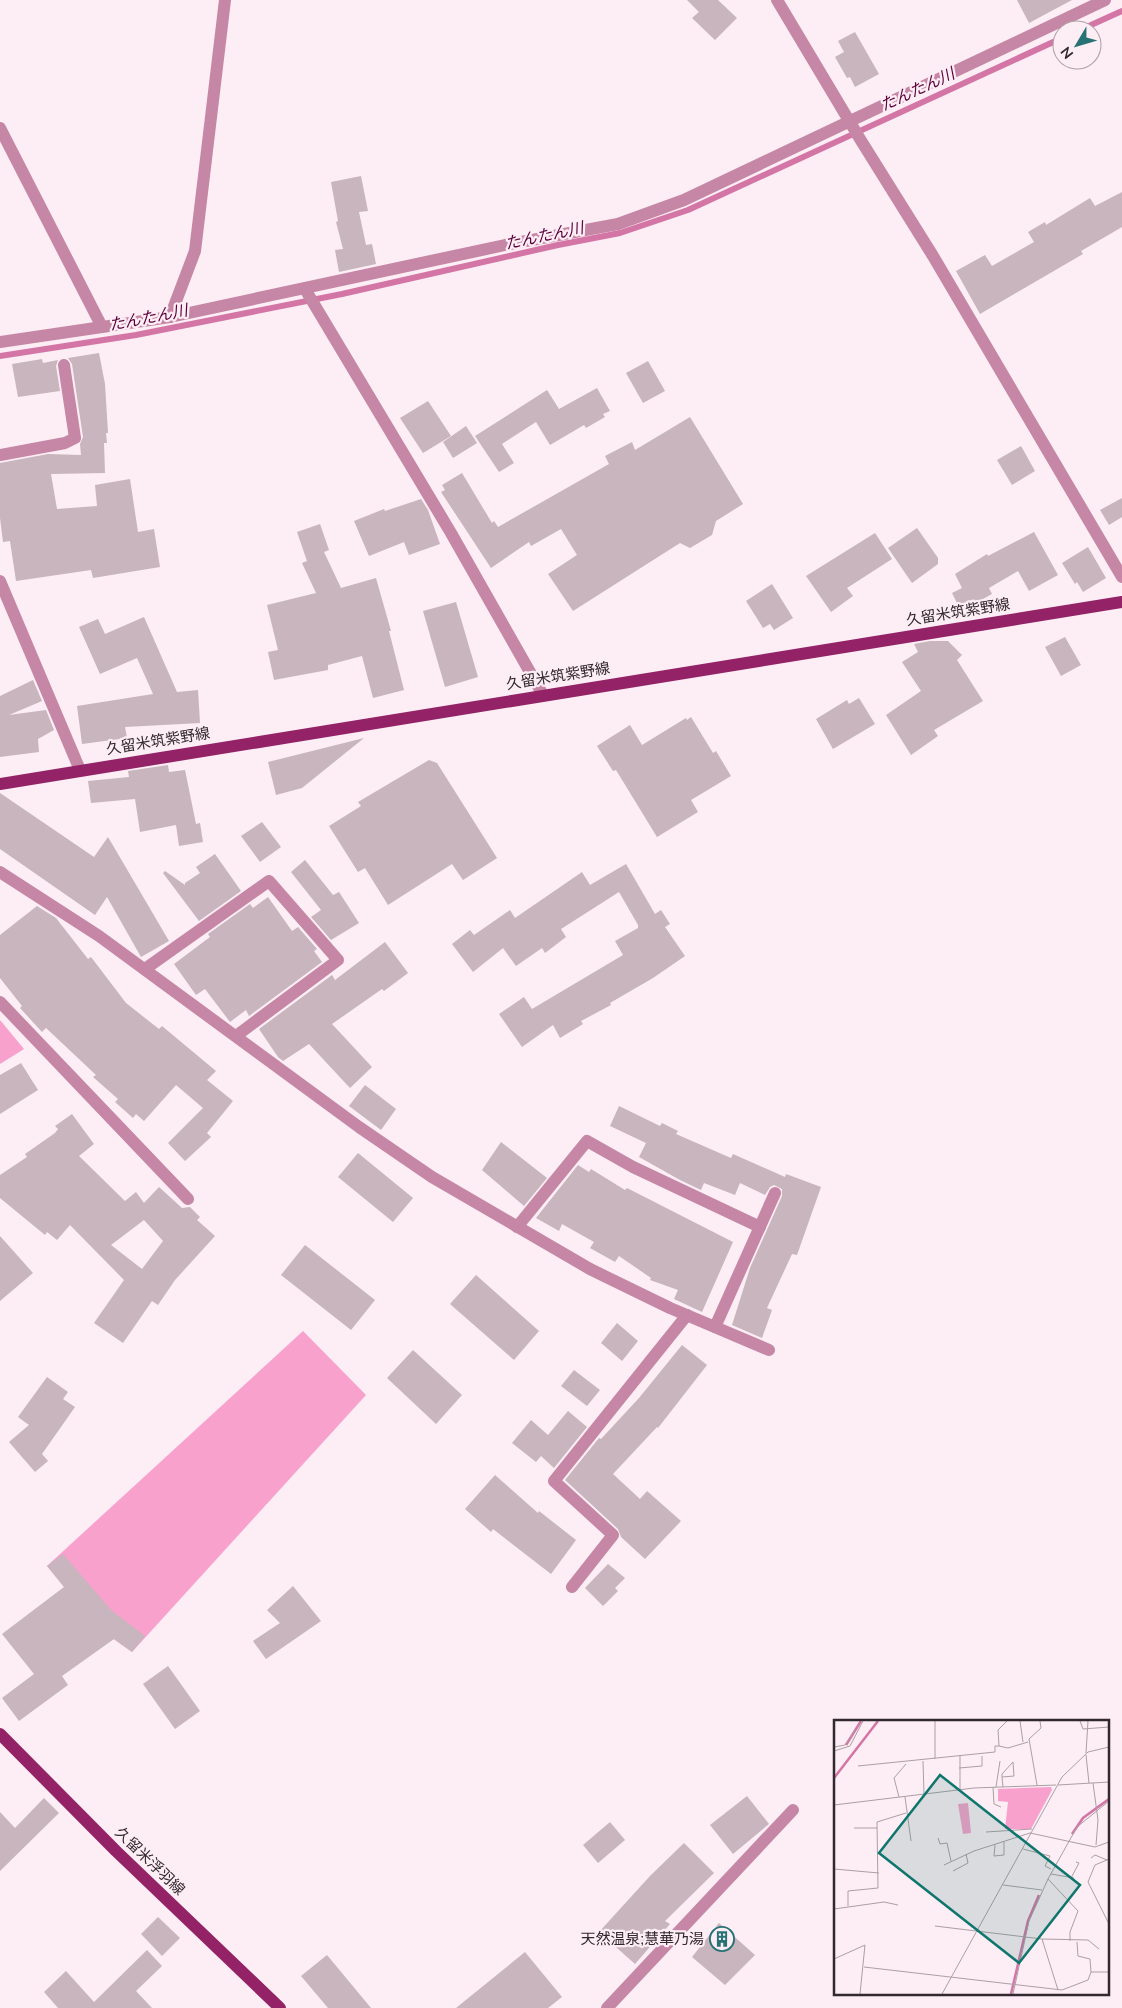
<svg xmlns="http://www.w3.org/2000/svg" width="1122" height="2008" font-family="Mulish,'Noto Sans JP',sans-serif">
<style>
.green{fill:#f8a1cc}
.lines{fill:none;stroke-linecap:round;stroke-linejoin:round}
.stream{stroke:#d376a6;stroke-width:6}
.building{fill:#c8b5bd;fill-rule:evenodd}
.street{stroke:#c587a5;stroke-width:12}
.primary{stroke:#932366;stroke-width:12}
.labels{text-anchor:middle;stroke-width:4.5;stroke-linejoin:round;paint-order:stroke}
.street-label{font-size:15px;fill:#31292d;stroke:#fdedf4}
.poi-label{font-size:15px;fill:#31292d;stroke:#fdedf4;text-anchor:end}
.water-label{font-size:16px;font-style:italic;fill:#59013a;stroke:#fdedf4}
.inset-river{fill:none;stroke:#d376a6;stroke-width:2.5}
.inset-road{fill:none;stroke:#ab9fa4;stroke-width:1}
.view{fill:#0f766e;fill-opacity:0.15;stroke:#0f766e;stroke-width:2.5}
.inset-edge{fill:none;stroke:#31292d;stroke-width:2.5}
</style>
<rect width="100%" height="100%" fill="#fdedf4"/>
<g class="green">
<path d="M0,1020L24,1049L0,1064Z"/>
<path d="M303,1331L366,1395L132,1652L98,1628L47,1566Z"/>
</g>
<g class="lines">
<g class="stream">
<path d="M1080,30L1122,11"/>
<path d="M0,356L136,335L342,294L558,245L620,233L688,210L1062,38"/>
</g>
</g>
<g class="building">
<path d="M687,0H718L737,18L715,40L692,18L699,12Z"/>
<path d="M1017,0H1072L1029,23Z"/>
<path d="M855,32L879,74L855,87L850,77L847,78L835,57L844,52L838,41Z"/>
<path d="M361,176L368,211L359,212L366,245L372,244L376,264L339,272L335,250L343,249L336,222L338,221L331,182Z"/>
<path d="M1122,192V227L1081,251L1083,254L980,314L956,271L985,255L992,266L1034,242L1028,232L1045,222L1046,225L1090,198L1095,206Z"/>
<path d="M99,353L105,384L108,433H106L107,443H104L105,473L51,474L57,509L97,506L95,485L130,479L138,532L154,529L160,567L93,578L91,570L16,581L10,541L3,542L0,518V463L48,454L81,455L80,444L83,437L72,364L68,358Z"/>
<path d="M42,359L43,363L58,360L56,366L60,391L18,397L12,364Z"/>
<path d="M648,361L665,391L643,403L626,373Z"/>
<path d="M597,388L610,411L603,414L605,417L586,428L584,425L550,445L536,422L502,444L514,463L499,472L475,436L547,390L559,409Z"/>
<path d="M428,401L451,436L423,453L400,418Z"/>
<path d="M690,417L743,504L716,521L712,535L690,548L680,543L573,611L548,574L577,555L561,529L531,546L529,542L491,568L441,492L445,490L442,485L462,473L492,523L494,521L498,527L609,464L605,456L632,442L635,450Z"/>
<path d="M466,426L477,443L453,458L443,442Z"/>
<path d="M1021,446L1035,471L1012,485L997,460Z"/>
<path d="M1122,498V517L1109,525L1100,510Z"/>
<path d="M421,499L428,510L440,544L409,555L404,542L369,556L354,521L384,509L385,511Z"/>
<path d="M320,524L329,550L324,552L341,588L376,578L391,631H389L404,690L373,698L362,656L328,665V670L274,680L268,652L278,650L267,605L316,593L302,563L307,561L297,532Z"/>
<path d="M917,528L938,558V564L912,583L888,548Z"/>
<path d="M1034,532L1058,575L1029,591L1018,571L989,588L992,594L974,604L959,607L952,593L962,588L955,574L987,554L988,556Z"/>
<path d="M875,533L892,559L847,588L853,596L831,612L806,576Z"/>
<path d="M1088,547L1106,578L1083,592L1077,582L1075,584L1062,563Z"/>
<path d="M772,584L793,618L774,630L770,624L763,628L746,601Z"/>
<path d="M456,602L478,677L445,687L423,611Z"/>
<path d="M144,617L177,692L198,690L200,723L125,727L127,738L82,744L77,706L153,694L137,658L100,674L79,627L98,619L105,634Z"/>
<path d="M1065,637L1081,665L1061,676L1045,647Z"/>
<path d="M930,641H948L962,655L957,660L983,701L934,730L938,736L911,755L886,715L921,691L902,662L918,652L914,644Z"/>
<path d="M33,680L42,701L9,715L46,710L54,730L38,739L39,752L0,757V696Z"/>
<path d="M859,698L875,724L833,749L816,719L847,700L849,704Z"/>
<path d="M691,717L713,753L716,751L731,776L691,800L698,812L657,837L616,770L613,771L597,746L630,725L642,745L686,718L687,720Z"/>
<path d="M364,738L302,788L276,795L268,762Z"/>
<path d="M429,760L437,763L497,858L463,880L452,864L388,905L365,868L358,872L329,826L361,806L358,802Z"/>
<path d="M168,765L169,772L185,770L196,824L200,823L203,842L179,846L176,825L140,832L135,799L91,803L88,781L129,777L128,771Z"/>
<path d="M0,793L94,857L108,837L169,941L141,957L107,897L95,915L0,849Z"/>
<path d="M262,822L281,847L260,862L241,836Z"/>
<path d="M215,854L241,891L199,921L163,873L165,871L185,885V883L200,873L196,867Z"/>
<path d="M305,860L333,895L339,892L359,923L331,940L311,917L321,910L291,872Z"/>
<path d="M626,864L655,914L661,910L670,924L665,927L685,956L653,978L610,1003L611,1005L581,1021L583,1024L560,1038L553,1025L522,1047L499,1014L524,997L532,1009L623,955L615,941L638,928V925L619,892L561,929L566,937L545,953L542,948L516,966L503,948L473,972L452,944L470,930L474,935L510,910L515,918L582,872L590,885Z"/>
<path d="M268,897L292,931L298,927L317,949L314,951L322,962L249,1016L246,1010L230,1022L205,989L196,995L174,964L210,937L208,934L250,904L253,908Z"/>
<path d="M37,906L56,918L88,959L91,957L126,1003L159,1029L162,1026L216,1071L207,1080L233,1101L207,1133L211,1137L185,1161L168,1143L203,1108L176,1085L144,1121L136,1114L133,1118L115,1102L118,1099L93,1077L96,1075L46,1028L42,1032L20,1008L22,1006L0,978V935Z"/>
<path d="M385,942L408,973L384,991L382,989L332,1024L372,1067L350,1088L309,1044L283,1061L278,1057L259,1029L332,975L335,980Z"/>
<path d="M21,1063L38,1090L0,1114V1075Z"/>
<path d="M365,1085L396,1109L381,1130L349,1106Z"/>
<path d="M619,1106L660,1126L662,1123L678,1131L676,1134L731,1158L733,1154L785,1177L786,1174L821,1187L797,1255L792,1254L767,1308L772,1310L762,1338L732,1325L750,1268L782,1196V1189L774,1185L770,1187L765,1195L740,1183L735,1195L704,1183L701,1190L680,1180L639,1157L646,1143L610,1126Z"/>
<path d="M72,1114L94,1144L79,1156L125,1201L136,1192L144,1203L159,1187L182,1208L190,1207L200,1217L197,1220L215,1236L175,1280L158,1305L152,1301L123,1343L94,1323L124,1280L70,1225L57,1240L47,1232L45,1235L0,1198V1175L27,1157L25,1154L55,1133L58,1129L55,1126ZM144,1220L163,1241L142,1269L111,1245Z"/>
<path d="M501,1142L547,1178L524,1206L482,1170Z"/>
<path d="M358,1153L413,1198L393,1222L338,1177Z"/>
<path d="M578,1165L589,1172L591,1169L625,1190L627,1188L733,1242L702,1312L674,1299L678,1290L650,1280L651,1278L619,1256L615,1262L590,1248L594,1242L562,1224L559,1231L536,1218Z"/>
<path d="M0,1236L33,1273L0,1301Z"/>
<path d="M305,1245L375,1300L351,1330L281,1275Z"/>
<path d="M476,1275L539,1331L514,1360L450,1304Z"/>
<path d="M617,1323L638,1341L622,1361L601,1343Z"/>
<path d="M682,1345L707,1365L658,1428L657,1427L613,1474L640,1499L647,1491L681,1521L645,1559L621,1537L618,1529L565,1480L599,1438L601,1439L639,1398Z"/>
<path d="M413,1350L462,1395L436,1424L387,1378Z"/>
<path d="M574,1370L600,1390L587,1406L561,1386Z"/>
<path d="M47,1377L68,1392L63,1399L75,1407L42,1454L48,1461L35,1472L9,1442L29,1425L18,1417Z"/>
<path d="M568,1411L587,1427L554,1468L541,1456L536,1462L512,1443L531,1420L548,1435Z"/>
<path d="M495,1475L538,1513L539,1511L576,1540L551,1574L493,1529L491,1532L465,1509Z"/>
<path d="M63,1554L111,1610L145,1636L132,1652L114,1639L62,1676L68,1685L19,1721L2,1698L34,1674L2,1634L64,1587L47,1566Z"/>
<path d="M608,1564L625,1578L615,1588L618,1591L603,1606L585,1588Z"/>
<path d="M293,1586L321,1621L266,1659L253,1641L280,1623L267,1610Z"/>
<path d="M168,1666L200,1711L175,1729L143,1684Z"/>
<path d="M747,1796L769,1824L733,1854L710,1825Z"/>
<path d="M44,1798L59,1813L0,1871V1812L15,1828Z"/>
<path d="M610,1822L625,1840L598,1863L583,1845Z"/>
<path d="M684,1843L714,1873L665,1921L670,1924L635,1964L599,1932L650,1876Z"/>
<path d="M158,1917L180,1938L162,1956L141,1934Z"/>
<path d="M719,1923L755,1955L725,1985L692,1957Z"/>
<path d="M147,1950L162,1966L136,1991L152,2008H58L44,1992L66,1971L94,2002Z"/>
<path d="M525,1952L562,1997L548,2008H456Z"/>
<path d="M327,1955L371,2008H328L301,1976Z"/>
</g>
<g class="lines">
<g class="street">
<path d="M777,0L860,139L933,256L1122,577"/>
<path d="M0,128L102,327"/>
<path d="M305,289L451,533L543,695"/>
<path d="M170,317L195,251L225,0"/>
<path d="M0,342L170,317L505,245L618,224L684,200L1105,0"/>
<path d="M0,455L65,443L75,438L64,365"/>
<path d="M0,581L80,770"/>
<path d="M0,872L99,936L359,1127L432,1177L590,1269L670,1308L769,1350"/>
<path d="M145,969L269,881L338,960L236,1036"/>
<path d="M0,1002L188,1199"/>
<path d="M517,1227L587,1141L633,1167L760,1227"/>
<path d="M715,1327L775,1193"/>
<path d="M572,1587L613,1535L554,1481L687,1315"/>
<path d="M607,2008L793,1810"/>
</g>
<g class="primary">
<path d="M0,784L1122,602"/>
<path d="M0,1734L116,1851L280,2008"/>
</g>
</g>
<defs>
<symbol id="building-ring" viewBox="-11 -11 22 22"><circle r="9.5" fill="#fdedf4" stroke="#277275" stroke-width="1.5"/><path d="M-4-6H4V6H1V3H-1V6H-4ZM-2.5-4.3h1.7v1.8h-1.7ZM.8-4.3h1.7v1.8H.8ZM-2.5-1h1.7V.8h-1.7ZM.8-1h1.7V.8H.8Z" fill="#277275"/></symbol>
</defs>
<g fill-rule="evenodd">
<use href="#building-ring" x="708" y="1925" width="28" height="28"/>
</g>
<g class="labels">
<g class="street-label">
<text transform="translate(958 612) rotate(-9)" y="5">久留米筑紫野線</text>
<text transform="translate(558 676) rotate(-9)" y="5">久留米筑紫野線</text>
<text transform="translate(158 741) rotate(-9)" y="5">久留米筑紫野線</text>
<text transform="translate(150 1861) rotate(44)" y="5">久留米浮羽線</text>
</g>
<g class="poi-label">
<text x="704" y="1944">天然温泉;慧華乃湯</text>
</g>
<g class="water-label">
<text transform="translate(917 89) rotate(-25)" y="6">たんたん川</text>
<text transform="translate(544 235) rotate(-12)" y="6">たんたん川</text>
<text transform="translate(148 317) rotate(-11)" y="6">たんたん川</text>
</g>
</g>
<g transform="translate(834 1720)">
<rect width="275" height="275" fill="#fdedf4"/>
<path d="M217,67L218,70L197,109H171L174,82L164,81V69ZM134,83L137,113L129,114L124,84Z" fill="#f8a1cc"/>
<path class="inset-river" d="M12,25L27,1M0,58L44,1M238,114L249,98L275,79M177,274L194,201L205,175"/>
<path class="inset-road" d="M101,1V39M186,1L189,22M246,1L249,9L275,7M165,26L174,28L194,22M165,26L164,10L173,1M0,27L11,25L21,10M0,31L16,26L29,1M252,33L254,1M126,35V70M252,35L255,63M89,41L90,74M24,46L161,32V26H165M125,48L148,46V36M168,57L180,56L179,42L168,54V57L169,67M259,63L264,100L262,125M203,65L195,19L207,8L206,1M224,65L275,62M159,67L160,84L167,87M162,67L166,41M65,77L60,58L72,44M71,77L77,121M0,85L140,68L222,65M20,108H43M152,112L198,109M104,118L106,124L113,123L117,141M161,125L160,136L170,135V122M189,129L216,136L211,146L217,149M257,138L261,135L273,140M275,139L261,145L254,162L275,204M110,145L140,131L196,113L261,127L275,122M0,149L45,153M119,151L134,143L132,134M217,154L240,158M237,158L245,143L242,142M214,159L244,191L236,212V221M169,165L208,170M14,186V171L44,168L43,102L72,93M0,189L50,182L64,185M101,206L208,219L254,220L265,229M208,219L224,270M0,239L31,225L26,274M30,247L228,270L254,260L257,252L256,239L244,236L243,222M257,252H275M108,274L228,57L254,32L275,27M179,274L195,201L214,159L243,107L275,81"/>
<path class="view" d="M106,55L246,165L185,243L45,133Z"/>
<rect width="275" height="275" class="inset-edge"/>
</g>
<g transform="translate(1077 45) rotate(232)"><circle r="24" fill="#fdedf4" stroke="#ab9fa4"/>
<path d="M0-4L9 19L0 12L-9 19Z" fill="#277275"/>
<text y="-8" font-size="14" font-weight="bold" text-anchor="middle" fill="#31292d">N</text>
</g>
</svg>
